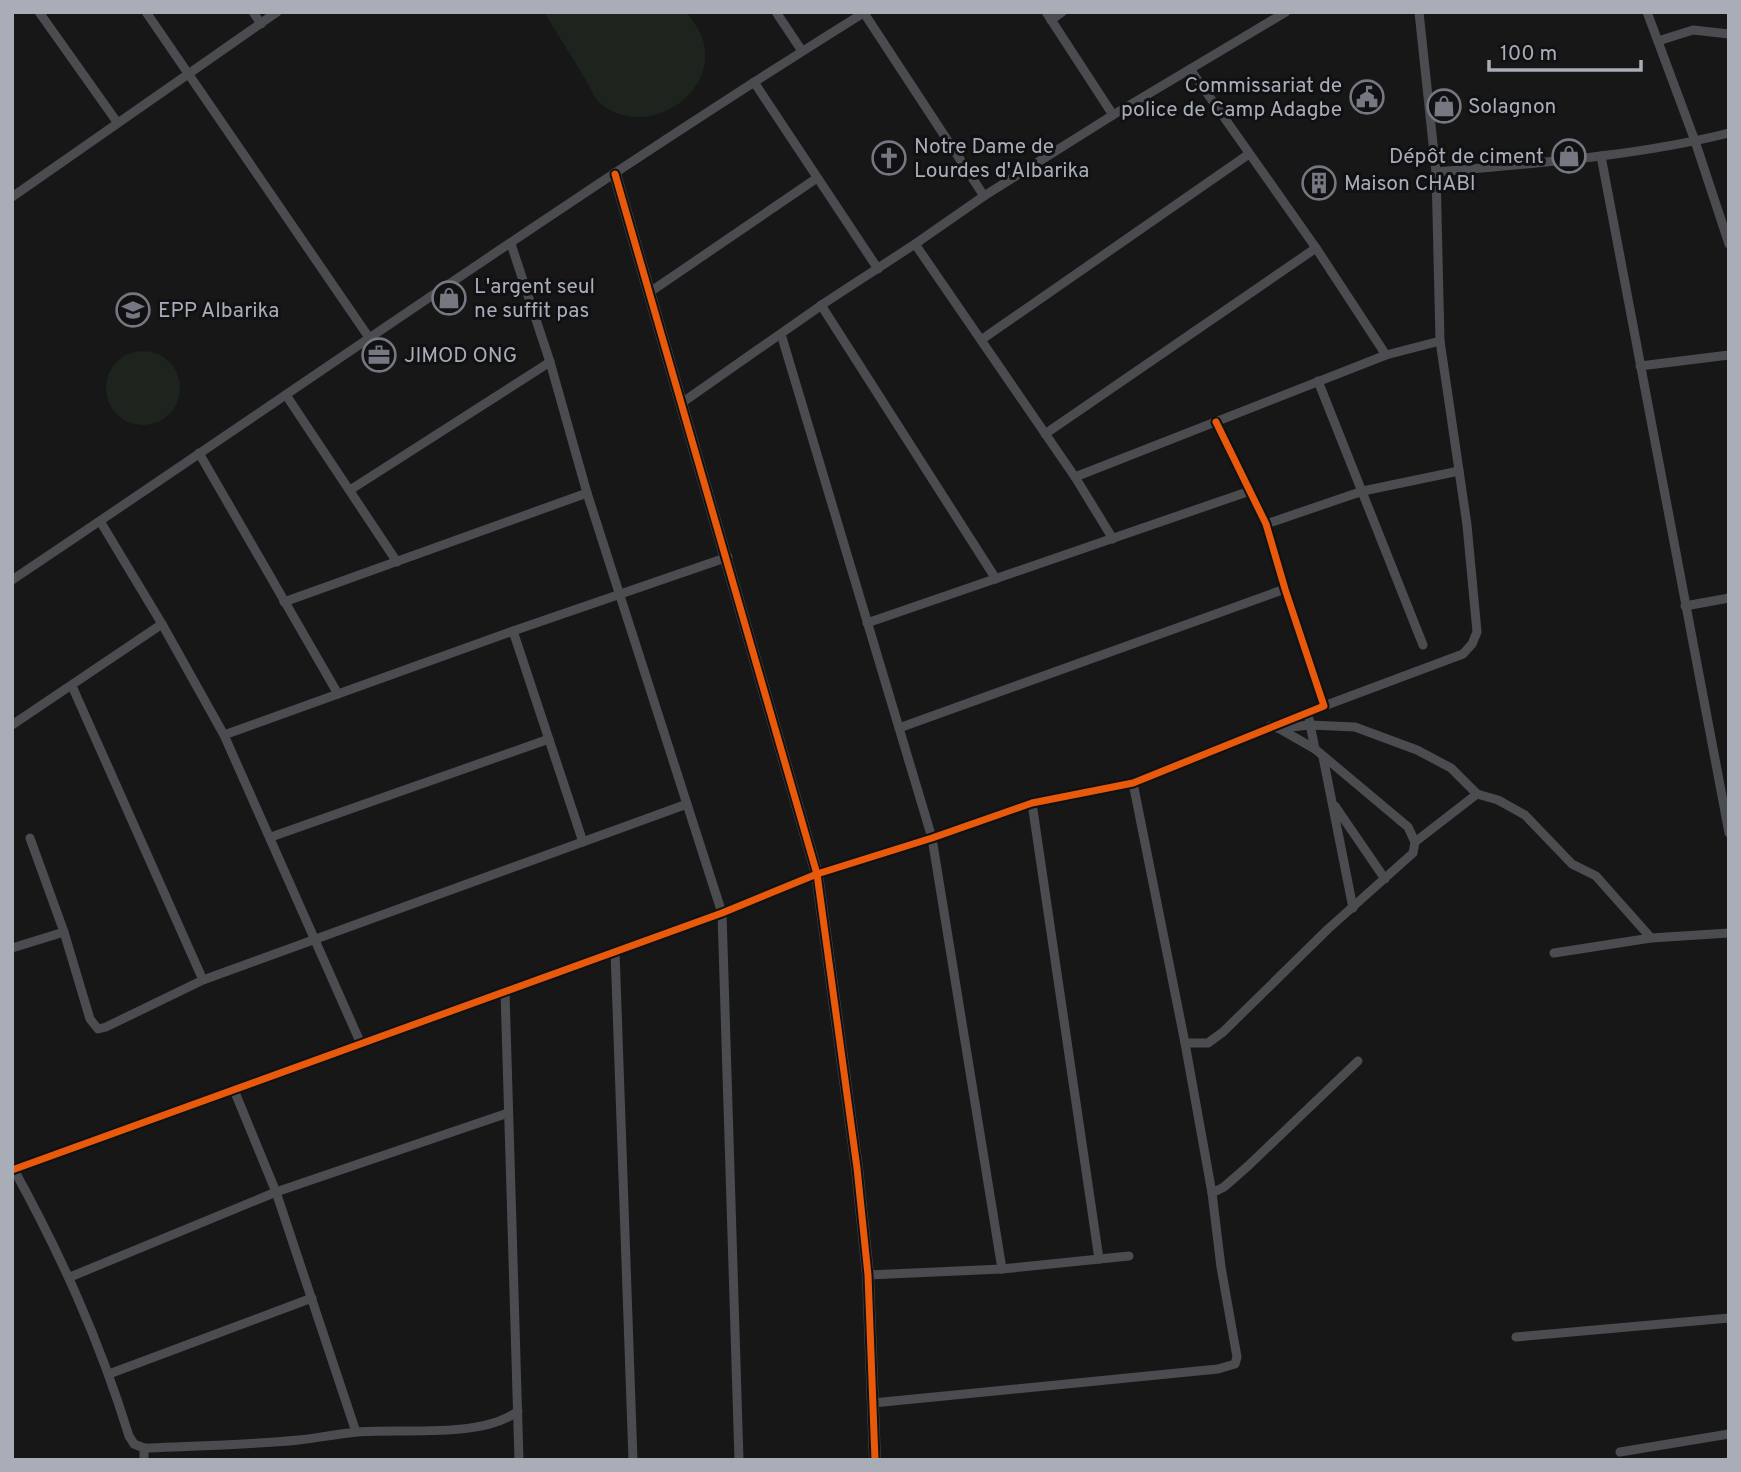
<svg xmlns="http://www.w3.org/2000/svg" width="1741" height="1472" font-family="Overpass,sans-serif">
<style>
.green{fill:#1d241e}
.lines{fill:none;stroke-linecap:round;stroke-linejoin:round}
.street{stroke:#4b4c50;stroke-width:9}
.secondary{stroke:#4a4a4e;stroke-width:12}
.cycleway-casing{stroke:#111113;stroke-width:11}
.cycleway{stroke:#e8590c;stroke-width:7}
.labels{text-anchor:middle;stroke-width:6;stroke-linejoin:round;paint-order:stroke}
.poi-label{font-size:21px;fill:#a8adb8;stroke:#111113;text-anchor:start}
</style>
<rect width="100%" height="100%" fill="#171717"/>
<g class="green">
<path d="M544,12H687C692,21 701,31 703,40C719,96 645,140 601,104C594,98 589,85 584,77C571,55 557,34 544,12Z"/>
<circle cx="143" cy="388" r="37"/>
</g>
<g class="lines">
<g class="street">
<path d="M39,12L117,122"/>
<path d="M146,12L370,339"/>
<path d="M253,12L261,24"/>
<path d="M776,12L802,51"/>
<path d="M1046,12L1113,115"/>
<path d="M1419,12L1436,172C1534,163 1633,157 1729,133"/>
<path d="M1647,12L1695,141L1729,244"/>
<path d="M864,13L984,196"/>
<path d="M1051,20L1062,12"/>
<path d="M1658,41L1693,30L1729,34"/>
<path d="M754,82L878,269"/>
<path d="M1601,156L1729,833"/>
<path d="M12,197L277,12"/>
<path d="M511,244L550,362L587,493L722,913L739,1460"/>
<path d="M915,244L1075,477L1113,539"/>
<path d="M650,292L817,178"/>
<path d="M821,305L996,579"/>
<path d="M781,334L932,838L1002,1269"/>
<path d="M981,340L1249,154"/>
<path d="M1386,355L1440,341L1436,172"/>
<path d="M1640,366L1729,355"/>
<path d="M1318,381L1423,645"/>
<path d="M286,395L397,562"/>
<path d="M683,402L826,302L915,244L984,196L1113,115L1286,12"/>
<path d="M1045,434L1316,248"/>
<path d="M199,453L338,694"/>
<path d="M1075,477L1386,355L1316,248L1190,69"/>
<path d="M350,490L550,362"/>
<path d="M100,521L162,624L224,735L361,1044"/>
<path d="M1266,524L1363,491L1459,471"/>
<path d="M12,580C296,390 575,193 865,12"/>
<path d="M284,602L587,493"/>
<path d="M1685,606L1729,598"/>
<path d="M867,623L1250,491"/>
<path d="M513,631L728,557"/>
<path d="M72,686L203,980"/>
<path d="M1324,706L1463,654L1472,644L1477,632L1467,525L1440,341"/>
<path d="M1309,719L1315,749"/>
<path d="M12,725L162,624"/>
<path d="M899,728L1285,589"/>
<path d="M1281,728L1310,725L1355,727L1417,750L1451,768L1477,794L1498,800L1525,815L1572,864L1596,876L1651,938"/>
<path d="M224,735L513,631L583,842"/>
<path d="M1323,757L1353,908"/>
<path d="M1032,803L1099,1259"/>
<path d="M1335,806L1385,879"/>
<path d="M271,837L549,739"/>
<path d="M30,838L64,932L90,1019L98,1029L106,1027L203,980L687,804"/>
<path d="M1415,842L1477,794"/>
<path d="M12,948L64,932"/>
<path d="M615,951L633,1460"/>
<path d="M1554,953L1651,938L1729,933"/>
<path d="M505,991L519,1460"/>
<path d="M1185,1043H1208L1223,1032L1328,929L1413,853L1415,842L1408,827L1315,749L1280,729L1270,726"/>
<path d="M234,1090L276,1192L356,1432"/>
<path d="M12,1166C61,1255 99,1339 129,1436L134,1444L144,1448C196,1446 247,1445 299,1440C318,1438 337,1434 357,1432C401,1428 482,1439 518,1411"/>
<path d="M12,1170L722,913L817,874L932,838L1032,803L1133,783L1324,706L1285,589L1266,524L1216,422"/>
<path d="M1212,1193L1224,1187L1248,1166L1358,1061"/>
<path d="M868,1275L1002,1269L1129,1256"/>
<path d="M70,1277L276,1192L508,1113"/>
<path d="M1516,1337L1729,1318"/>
<path d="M109,1374L312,1298"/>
<path d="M873,1403L1218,1369L1235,1364L1237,1357L1221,1267L1212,1193L1185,1043L1133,783"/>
<path d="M1620,1452L1729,1434"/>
<path d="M144,1460V1448"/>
</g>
<path class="secondary" d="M615,174L817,874L857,1168L868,1275L875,1460"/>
<defs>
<g id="cycleway">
<path d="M615,174L817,874L857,1168L868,1275L875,1460"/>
<path d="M12,1170L722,913L817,874L932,838L1032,803L1133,783L1324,706L1285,589L1266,524L1216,422"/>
</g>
</defs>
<use href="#cycleway" class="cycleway-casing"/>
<use href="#cycleway" class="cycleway"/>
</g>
<defs>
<symbol id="civic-ring" viewBox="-11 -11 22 22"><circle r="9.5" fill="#111113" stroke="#757880" stroke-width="1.5"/><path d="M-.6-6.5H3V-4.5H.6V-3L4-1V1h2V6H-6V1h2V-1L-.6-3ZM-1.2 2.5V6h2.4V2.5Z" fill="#757880"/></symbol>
<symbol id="shop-ring" viewBox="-11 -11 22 22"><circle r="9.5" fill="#111113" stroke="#757880" stroke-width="1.5"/><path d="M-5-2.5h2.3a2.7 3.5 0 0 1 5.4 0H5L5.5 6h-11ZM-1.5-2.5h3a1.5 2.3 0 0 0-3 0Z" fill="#757880"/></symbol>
<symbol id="church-ring" viewBox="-11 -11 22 22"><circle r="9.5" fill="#111113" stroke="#757880" stroke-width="1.5"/><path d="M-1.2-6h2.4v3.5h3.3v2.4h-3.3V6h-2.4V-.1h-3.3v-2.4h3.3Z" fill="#757880"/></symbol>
<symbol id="building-ring" viewBox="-11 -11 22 22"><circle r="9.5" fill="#111113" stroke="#757880" stroke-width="1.5"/><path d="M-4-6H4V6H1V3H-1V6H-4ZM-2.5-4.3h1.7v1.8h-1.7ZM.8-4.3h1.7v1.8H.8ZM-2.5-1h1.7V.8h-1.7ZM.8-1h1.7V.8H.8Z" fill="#757880"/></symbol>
<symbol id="school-ring" viewBox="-11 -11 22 22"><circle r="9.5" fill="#111113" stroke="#757880" stroke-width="1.5"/><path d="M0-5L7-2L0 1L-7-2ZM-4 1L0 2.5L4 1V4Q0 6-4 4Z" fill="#757880"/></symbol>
<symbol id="office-ring" viewBox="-11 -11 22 22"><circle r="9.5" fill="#111113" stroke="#757880" stroke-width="1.5"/><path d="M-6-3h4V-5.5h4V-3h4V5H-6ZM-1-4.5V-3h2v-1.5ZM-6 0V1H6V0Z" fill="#757880"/></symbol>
</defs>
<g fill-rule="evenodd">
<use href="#civic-ring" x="1348" y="78" width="38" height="38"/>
<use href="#shop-ring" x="1425" y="87" width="38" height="38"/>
<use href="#shop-ring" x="1550" y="137" width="38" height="38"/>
<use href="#church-ring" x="870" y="139" width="38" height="38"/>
<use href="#building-ring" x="1300" y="164" width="38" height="38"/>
<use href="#shop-ring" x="430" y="279" width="38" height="38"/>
<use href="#school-ring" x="114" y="291" width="38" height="38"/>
<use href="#office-ring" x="360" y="336" width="38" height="38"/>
</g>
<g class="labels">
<g class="poi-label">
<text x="1342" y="92" text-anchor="end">Commissariat de<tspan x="1342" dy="24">police de Camp Adagbe</tspan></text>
<text x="1468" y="113">Solagnon</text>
<text x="914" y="153">Notre Dame de<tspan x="914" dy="24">Lourdes d'Albarika</tspan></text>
<text x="1544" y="163" text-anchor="end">Dépôt de ciment</text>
<text x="1344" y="190">Maison CHABI</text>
<text x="474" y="293">L'argent seul<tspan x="474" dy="24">ne suffit pas</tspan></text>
<text x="158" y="317">EPP Albarika</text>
<text x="404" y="362">JIMOD ONG</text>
</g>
</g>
<rect width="1741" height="1472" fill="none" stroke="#a8adb8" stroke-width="28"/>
<path d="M1489 60v10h152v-10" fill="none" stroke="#a8adb8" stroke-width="3.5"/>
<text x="1500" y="60" font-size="21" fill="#a8adb8" stroke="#111113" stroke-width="5" paint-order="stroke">100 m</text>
</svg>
